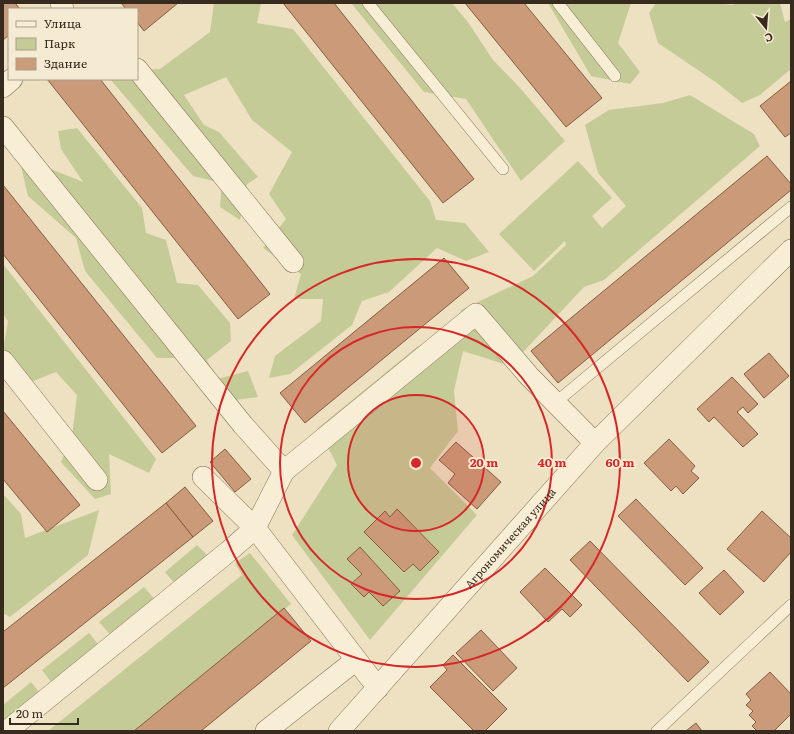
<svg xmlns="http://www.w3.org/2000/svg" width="794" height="734" font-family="Literata,serif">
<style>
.green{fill:#c5cb96}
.building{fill:#cb9b79;stroke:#865c40}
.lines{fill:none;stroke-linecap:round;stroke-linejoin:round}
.service-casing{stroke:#87725a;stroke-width:12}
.minor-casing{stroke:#87725a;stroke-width:22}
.service{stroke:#f8eed5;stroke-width:11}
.minor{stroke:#f8eed5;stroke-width:21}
.ring{fill:none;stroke:#d62828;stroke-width:2}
.labels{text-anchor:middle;stroke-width:4;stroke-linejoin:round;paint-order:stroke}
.street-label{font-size:11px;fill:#372a1e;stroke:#f5ebd2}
.centre{fill:#d62828;stroke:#f5ebd2;stroke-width:2}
.ring-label{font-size:12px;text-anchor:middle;font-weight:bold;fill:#d62828;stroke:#f5ebd2;stroke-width:4;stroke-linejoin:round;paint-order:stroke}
</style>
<rect width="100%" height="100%" fill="#ede1c2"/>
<g class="green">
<path d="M214,3H261L257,23L293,29L430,201L436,220L465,223L489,252L466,261L437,248L389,292L362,301L352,325L290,374L269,378L275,356L321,321L323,299H294L301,274L263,248L286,219L269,194L292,152L252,120L226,77L184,95L204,125L219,132L258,177L247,184L240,220L220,207L222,183L193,176L110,79H137V70L160,69L210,32Z"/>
<path d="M351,3H452L468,22L493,60L521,89L565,141L521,181L466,99L424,92Z"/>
<path d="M548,3H631L618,43L640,72L630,84L591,76Z"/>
<path d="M656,3H715L733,5V3H780L785,22L791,19V69L760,95L742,103L717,83L658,43L649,13Z"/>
<path d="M690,95L754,134L760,146L604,280L584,287L510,366L463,351L454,391L458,431L430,468L477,515L370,640L292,535L337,465L318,428L418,346L456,344L461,310L533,276L566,245L565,241L534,271L499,234L578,161L612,198L592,216L602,228L626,206L598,173L585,125L609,110L663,103Z"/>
<path d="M77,128L142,208L146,233L166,240L177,283L198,285L230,323L231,341L207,360L217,379L248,371L258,397L213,403L178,358H157L85,271L76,238L28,196L17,149L33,147L41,165L83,182L61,149L58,131Z"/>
<path d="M3,264L156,459L149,473L109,454L111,494L95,499L61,462L72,437L77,395L56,372L28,383L3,350L8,321L3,314Z"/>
<path d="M3,494L21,514L25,538L99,510L88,555L10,617L3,613Z"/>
<path d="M197,545L208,556L175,584L165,572Z"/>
<path d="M250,553L291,604L135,731H48L242,575L235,563Z"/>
<path d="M144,587L157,602L113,638L99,622Z"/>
<path d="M89,633L101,648L54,686L42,670Z"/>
<path d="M31,682L42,696L3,727V705Z"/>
</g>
<g class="building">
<path d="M3,3H15L20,9H9V35L3,40Z"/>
<path d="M121,3H178L144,31L137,22V9H126Z"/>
<path d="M283,3H334L474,179L443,203Z"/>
<path d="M465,3H524L602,98L566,127Z"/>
<path d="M47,79H100L270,294L238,319Z"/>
<path d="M791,81V133L785,137L760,106Z"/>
<path d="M767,156L791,184V190L558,383L531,351Z"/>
<path d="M3,185L196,426L162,453L3,254Z"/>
<path d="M444,258L469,288L305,423L280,393Z"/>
<path d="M769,353L789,376L764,398L744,374Z"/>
<path d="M732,377L758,404L748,413L743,407L737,412L758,434L743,447L714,417L709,422L697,409Z"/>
<path d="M3,411L80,505L47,532L3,479Z"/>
<path d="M669,439L695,466L691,471L699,478L683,494L676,486L671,491L644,463Z"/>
<path d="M456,442L501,482L477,509L448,483L455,474L439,460Z"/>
<path d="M225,449L251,479L235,492L210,462Z"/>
<path d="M185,487L213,521L193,537L166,503Z"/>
<path d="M636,499L703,568L685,585L618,516Z"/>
<path d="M166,503L193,537L3,688V632Z"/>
<path d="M397,509L439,552L420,571L413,564L404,572L364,532L385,511L390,517Z"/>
<path d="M762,511L791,538V552L764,582L727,549Z"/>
<path d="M590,541L709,662L688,682L570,560Z"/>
<path d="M360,547L400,591L383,606L369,592L364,597L351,584L362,574L347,559Z"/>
<path d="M545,568L582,605L570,617L562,609L548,622L520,592Z"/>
<path d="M724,570L744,592L720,615L699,593Z"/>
<path d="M284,608L311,641L201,731H134Z"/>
<path d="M481,630L517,668L493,691L456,653Z"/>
<path d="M453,655L507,709L485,731H474L430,687L447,670L443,665Z"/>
<path d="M770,672L791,694V714L774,731H757L752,726L756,722L749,715L753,711L746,705L751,700L746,694Z"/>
<path d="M696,723L702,731H686Z"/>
</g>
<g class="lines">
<defs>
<g id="service">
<path d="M368,3L503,169"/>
<path d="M558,3L615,76"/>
<path d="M555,403L791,207"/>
<path d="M657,731L791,605"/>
</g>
<g id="minor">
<path d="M61,3L63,9"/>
<path d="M137,69L293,262"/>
<path d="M3,87L12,79"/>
<path d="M3,127L243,425L284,471"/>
<path d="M3,361L97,480"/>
<path d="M378,688L255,528L284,471L476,314L529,376L595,443"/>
<path d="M7,731L229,551L255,528L203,477"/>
<path d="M266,731L356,660"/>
<path id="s1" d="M339,731L595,443L791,250"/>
</g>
</defs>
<use href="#service" class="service-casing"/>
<use href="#minor" class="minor-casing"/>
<use href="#service" class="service"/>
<use href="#minor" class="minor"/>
</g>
<circle cx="416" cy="463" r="68" fill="#d62828" fill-opacity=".12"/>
<g class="ring">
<circle cx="416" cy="463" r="68"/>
<circle cx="416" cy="463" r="136"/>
<circle cx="416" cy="463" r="204"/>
</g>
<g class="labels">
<g class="street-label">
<text dy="4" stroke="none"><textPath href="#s1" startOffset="258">Агрономическая улица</textPath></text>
</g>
</g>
<circle cx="416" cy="463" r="6" class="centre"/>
<g class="ring-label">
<text x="484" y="467">20 m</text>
<text x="552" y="467">40 m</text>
<text x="620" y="467">60 m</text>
</g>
<rect width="794" height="734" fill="none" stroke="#372a1e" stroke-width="8"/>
<rect x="8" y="8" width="130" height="72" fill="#f5ebd2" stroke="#a99e8a"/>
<rect x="16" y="21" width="20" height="6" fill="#f8eed5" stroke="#a99e8a"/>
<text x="44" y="28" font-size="12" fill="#372a1e">Улица</text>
<rect x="16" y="38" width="20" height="12" fill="#c5cb96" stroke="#a99e8a"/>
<text x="44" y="48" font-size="12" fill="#372a1e">Парк</text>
<rect x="16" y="58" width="20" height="12" fill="#cb9b79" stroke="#a99e8a"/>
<text x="44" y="68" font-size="12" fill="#372a1e">Здание</text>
<g transform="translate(766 28) rotate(163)" stroke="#f5ebd2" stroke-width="3" paint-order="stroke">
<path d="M0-3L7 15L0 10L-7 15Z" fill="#372a1e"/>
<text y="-6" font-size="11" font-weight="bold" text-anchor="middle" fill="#372a1e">С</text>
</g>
<path d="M10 718v6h68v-6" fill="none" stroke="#372a1e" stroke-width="2"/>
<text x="16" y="718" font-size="12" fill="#372a1e" stroke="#f5ebd2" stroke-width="3" paint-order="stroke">20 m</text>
</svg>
